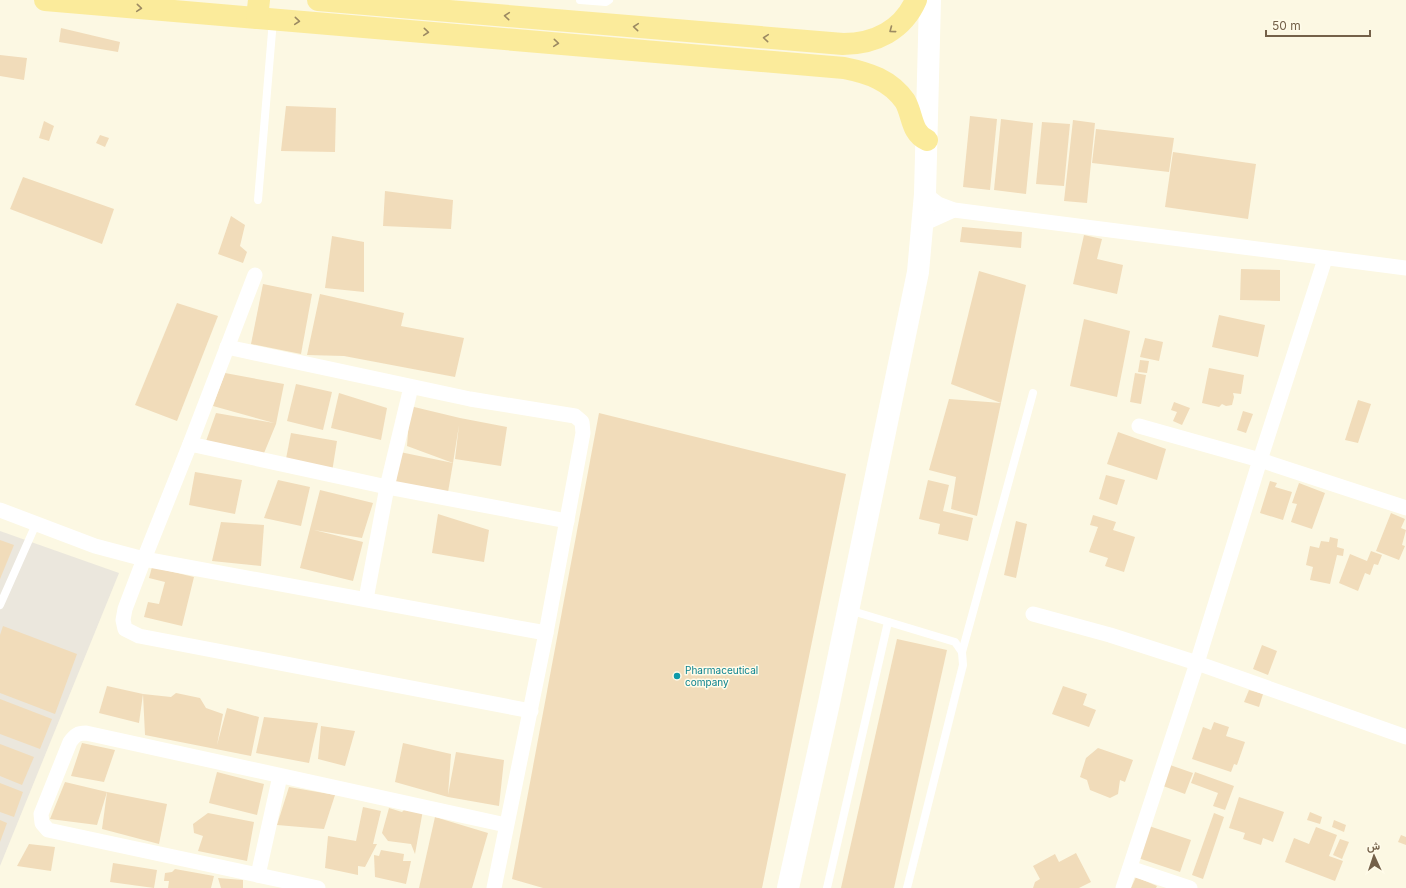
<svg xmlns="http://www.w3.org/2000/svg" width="1406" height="888" font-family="Inter,Vazirmatn,sans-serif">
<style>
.industrial{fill:#ebe7dd}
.building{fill:#f1dcba}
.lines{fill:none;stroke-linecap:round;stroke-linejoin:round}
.lane{stroke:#fff;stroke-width:8}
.street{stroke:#fff;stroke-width:15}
.secondary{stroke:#fff;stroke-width:22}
.primary{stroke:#fbeb9b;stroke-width:22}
.oneway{stroke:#9c8a62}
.culture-dot{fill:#0f9aa8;stroke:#fffbe9;stroke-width:1.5}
.labels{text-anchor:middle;stroke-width:3;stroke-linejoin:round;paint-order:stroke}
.culture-label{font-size:10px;fill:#0d838f;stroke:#fffbe9;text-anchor:start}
</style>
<rect width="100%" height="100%" fill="#fcf8e3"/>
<path class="industrial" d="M0,531L119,573L0,866Z"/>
<g class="building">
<path d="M61,28L120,42L118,52L59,42Z"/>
<path d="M0,55L27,58L24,80L0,76Z"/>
<path d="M286,106L336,108L335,152L281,151Z"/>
<path d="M970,116L997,119L990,190L963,187Z"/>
<path d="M1001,119L1033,123L1026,194L994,190Z"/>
<path d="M1073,120L1095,123L1087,203L1064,201Z"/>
<path d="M44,121L54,126L49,141L39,138Z"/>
<path d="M1042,122L1070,124L1064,186L1036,184Z"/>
<path d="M1096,129L1174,138L1169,172L1092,163Z"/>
<path d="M100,135L109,138L105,147L96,143Z"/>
<path d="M1173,152L1256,164L1248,219L1165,207Z"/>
<path d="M23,177L114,209L102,244L10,209Z"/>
<path d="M385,191L453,200L451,229L383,226Z"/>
<path d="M231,216L245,225L240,246L247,252L243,263L218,254Z"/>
<path d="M962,227L1022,232L1021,248L960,242Z"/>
<path d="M1084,235L1102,239L1097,259L1123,265L1117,294L1073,284Z"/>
<path d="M332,236L364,242V292L325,288Z"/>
<path d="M1241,269L1280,270V301L1240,300Z"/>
<path d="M979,271L1026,285L1001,403L951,384Z"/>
<path d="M263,284L312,294L301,354L251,344Z"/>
<path d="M320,294L404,313L401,326L464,338L455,377L344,356L307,355Z"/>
<path d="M177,303L218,316L177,421L135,405Z"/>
<path d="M1219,315L1265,325L1258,357L1212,347Z"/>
<path d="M1084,319L1130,331L1117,397L1070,386Z"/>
<path d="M1145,338L1163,342L1159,361L1140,357Z"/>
<path d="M1140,360L1149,361L1147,373L1138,372Z"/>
<path d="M1209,368L1244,375L1241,394L1233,393L1234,397L1232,405L1226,406L1222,404L1219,407L1202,403Z"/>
<path d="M225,373L284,384L276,424L262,458L205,444L216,413L274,423L213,406Z"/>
<path d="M1135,373L1146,375L1141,404L1130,402Z"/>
<path d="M296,384L332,392L323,430L287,421Z"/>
<path d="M339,393L387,408L381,440L331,428Z"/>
<path d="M949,399L1001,403L977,516L951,509L956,477L929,470Z"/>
<path d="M1358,400L1371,404L1358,443L1345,440Z"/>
<path d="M1174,402L1190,408L1182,425L1173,421L1177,412L1171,410Z"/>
<path d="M410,406L460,418L507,427L501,466L455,459L459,425L453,463L407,446Z"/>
<path d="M1243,411L1253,414L1246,433L1237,430Z"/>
<path d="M599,413L846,474L762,888H543L512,879Z"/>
<path d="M1118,432L1166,449L1157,480L1107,464Z"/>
<path d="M291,433L337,441L332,472L285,464Z"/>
<path d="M400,452L453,463L447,498L395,489Z"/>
<path d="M195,472L242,480L235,514L189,505Z"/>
<path d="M1106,475L1125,480L1117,505L1099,499Z"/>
<path d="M278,480L310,487L301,526L264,518Z"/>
<path d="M928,480L949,485L943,511L973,518L968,541L938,534L940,524L919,519Z"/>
<path d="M1270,481L1277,483L1275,487L1292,492L1283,520L1260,513Z"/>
<path d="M1299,483L1325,493L1312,529L1291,522L1297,504L1292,503Z"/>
<path d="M320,490L373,503L362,538L314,530L363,542L353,581L300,568Z"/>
<path d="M1391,513L1405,519L1401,528L1406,530L1402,545L1405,546L1399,560L1376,551Z"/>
<path d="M438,514L489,530L484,562L432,553Z"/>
<path d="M1093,515L1116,522L1113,530L1135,537L1124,572L1105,566L1108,558L1089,552L1098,527L1090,525Z"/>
<path d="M1016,521L1027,524L1016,578L1004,575Z"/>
<path d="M221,522L264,525L261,566L212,561Z"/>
<path d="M1330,537L1338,539L1337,547L1344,549L1343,556L1337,555L1330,584L1310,580L1313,567L1306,565L1310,546L1319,548L1321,541L1329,542Z"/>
<path d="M0,540L14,545L0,579Z"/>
<path d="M1371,551L1382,555L1378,565L1374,564L1370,575L1365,573L1358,591L1339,583L1350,554L1367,561Z"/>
<path d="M152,567L194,577L182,626L144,617L148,602L159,604L165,582L149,578Z"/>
<path d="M3,626L77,654L55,714L0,693V635Z"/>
<path d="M897,639L947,650L894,888H841Z"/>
<path d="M1262,645L1277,651L1268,675L1253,669Z"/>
<path d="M107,686L143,694L139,723L99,713Z"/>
<path d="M1063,686L1087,694L1083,705L1096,710L1089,727L1052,714Z"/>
<path d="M1249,690L1263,694L1259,707L1244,702Z"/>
<path d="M176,693L200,698L206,708L223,714L217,745L227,708L259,717L251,756L145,735L143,694L171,697Z"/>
<path d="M0,699L52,719L40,749L0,734Z"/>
<path d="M264,717L318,723L309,763L256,753Z"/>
<path d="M1214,722L1229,727L1226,736L1245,742L1237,765L1234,764L1231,772L1192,759L1203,727L1211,730Z"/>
<path d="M321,726L355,731L345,766L318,759Z"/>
<path d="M82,743L115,750L104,782L71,776Z"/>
<path d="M403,743L451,754L448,795L456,752L504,760L499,806L448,797L395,782Z"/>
<path d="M0,744L34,757L22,785L0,776Z"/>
<path d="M1098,748L1133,760L1125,782L1120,780L1118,794L1110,798L1090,790L1087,780L1080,777L1086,758Z"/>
<path d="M1170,765L1193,773L1185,794L1163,786Z"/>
<path d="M217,772L264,784L257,815L209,803Z"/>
<path d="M1195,772L1234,786L1225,810L1213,806L1218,793L1191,783Z"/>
<path d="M65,782L107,792L97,825L50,819Z"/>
<path d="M0,783L23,792L14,817L0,812Z"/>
<path d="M289,787L335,795L324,829L277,825Z"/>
<path d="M107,792L167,804L159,844L102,829Z"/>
<path d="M1239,797L1284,812L1273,842L1263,838L1261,845L1243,839L1245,833L1229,828Z"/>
<path d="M363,807L381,811L373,844H377L365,867L358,866V875L325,868L328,836L356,841Z"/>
<path d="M389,808L402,812L406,808L423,810L415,854L411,844L388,841L382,833Z"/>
<path d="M1310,812L1322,817L1320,824L1307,820Z"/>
<path d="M208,813L254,822L247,861L198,851L203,836L194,833L193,824Z"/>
<path d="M1214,813L1224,817L1203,879L1192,875Z"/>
<path d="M435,817L488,833L472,888H419Z"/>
<path d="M0,820L7,823L0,842Z"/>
<path d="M1334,820L1346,825L1344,832L1332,827Z"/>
<path d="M1149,826L1191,840L1180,872L1138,858Z"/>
<path d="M1316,827L1337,835L1329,856L1343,861L1335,881L1285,862L1294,838L1309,844Z"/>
<path d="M1401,835L1406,837V845L1398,842Z"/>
<path d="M1340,839L1349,842L1342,859L1333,855Z"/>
<path d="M29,844L55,847L51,871L17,866Z"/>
<path d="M381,850L404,854L403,861H411L406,884L375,877L374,855L379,856Z"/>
<path d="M1076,853L1091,882L1079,888H1033L1035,882L1040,879L1033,866L1055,854L1059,862Z"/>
<path d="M113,863L157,870L154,888L110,882Z"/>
<path d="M175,869L214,876L211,888H168L169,881H164L165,873L172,872Z"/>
<path d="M1136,877L1157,886L1156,888H1131Z"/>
<path d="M218,878L243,880V888H221Z"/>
</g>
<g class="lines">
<g class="lane">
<path d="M580,0L606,2L609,0"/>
<path d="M258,200L273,20"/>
<path d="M0,605L36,524"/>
<path d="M849,610L955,642L962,652L963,665L907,888"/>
<path d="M962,652L1033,393"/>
<path d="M827,888L888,622"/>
</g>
<g class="street">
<path d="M925,194L938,204L954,210L1406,268"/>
<path d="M923,224L954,210"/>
<path d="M255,275L190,444L144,559L125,609L123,620L125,629L139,636L531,711"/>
<path d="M227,347L470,399L575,416L582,422L583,433L546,633"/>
<path d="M1139,426L1260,460L1406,508"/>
<path d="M190,444L387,487L567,521"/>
<path d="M0,510L95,546L144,559L546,633L494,888"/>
<path d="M366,599L387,487L411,387"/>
<path d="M1033,614L1110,635L1197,663L1406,737"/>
<path d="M1130,868L1190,888"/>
<path d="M258,875L280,776"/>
<path d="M318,888L48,830L42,823L41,814L70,742C75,735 78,733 86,733L506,825"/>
<path d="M1123,888L1197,663L1260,460L1325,259"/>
</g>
<path class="secondary" d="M788,888L829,703L918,272L925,194L930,0"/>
<g class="primary">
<path d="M45,0L844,68C869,73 890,80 905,101C913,115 911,133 927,140"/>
<path d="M318,0L843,44C875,44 903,30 916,0"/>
<path d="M257,18L259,0"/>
</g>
</g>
<defs><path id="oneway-chevron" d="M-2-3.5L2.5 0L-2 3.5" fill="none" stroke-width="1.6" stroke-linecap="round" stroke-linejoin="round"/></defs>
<g class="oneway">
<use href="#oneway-chevron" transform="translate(139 8) rotate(5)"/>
<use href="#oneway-chevron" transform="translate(507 16) rotate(-175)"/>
<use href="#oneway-chevron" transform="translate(297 21) rotate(5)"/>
<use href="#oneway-chevron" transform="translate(636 27) rotate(-175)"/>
<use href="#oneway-chevron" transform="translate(892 30) rotate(143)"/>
<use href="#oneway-chevron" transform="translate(426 32) rotate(5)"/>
<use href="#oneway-chevron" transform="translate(766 38) rotate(-175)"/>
<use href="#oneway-chevron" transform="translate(556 43) rotate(5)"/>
</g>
<circle class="culture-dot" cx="677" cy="676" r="4"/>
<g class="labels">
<g class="culture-label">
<text x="685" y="674">Pharmaceutical<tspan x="685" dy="12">company</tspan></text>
</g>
</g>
<g transform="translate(1374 856) rotate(357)" stroke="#fffbe9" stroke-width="3" paint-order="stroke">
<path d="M0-3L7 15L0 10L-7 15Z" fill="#746149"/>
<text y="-6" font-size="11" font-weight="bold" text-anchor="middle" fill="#746149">ش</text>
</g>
<path d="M1266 30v6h104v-6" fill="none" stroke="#746149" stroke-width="2"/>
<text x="1272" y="30" font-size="12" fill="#746149" stroke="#fffbe9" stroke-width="3" paint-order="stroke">50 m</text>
</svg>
